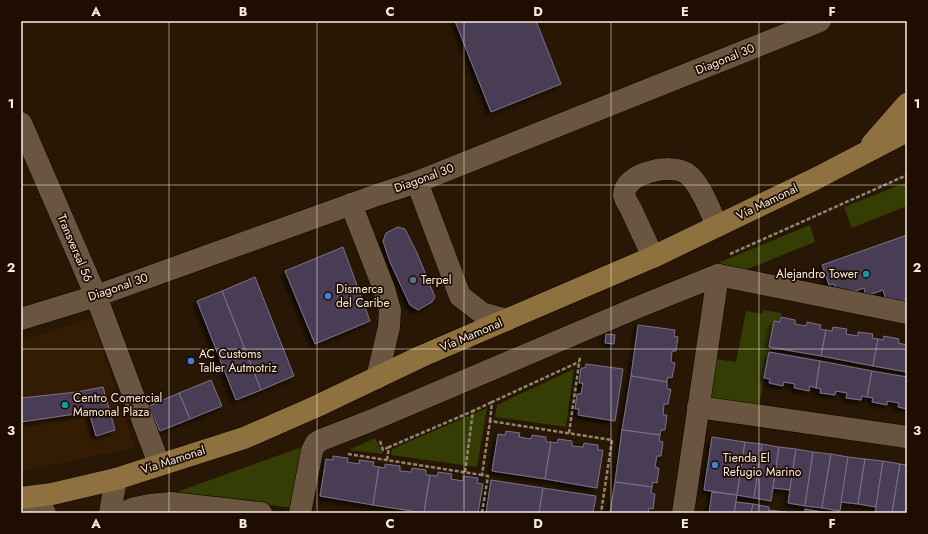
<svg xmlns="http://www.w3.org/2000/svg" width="928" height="534" font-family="Jost,sans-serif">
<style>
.built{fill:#331c03}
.green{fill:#343d03}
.building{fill:#483d55;stroke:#7d708a;filter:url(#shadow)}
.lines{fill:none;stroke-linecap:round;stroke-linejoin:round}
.minor-casing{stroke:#100300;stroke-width:23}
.major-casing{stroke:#100300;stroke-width:23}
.path{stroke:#928474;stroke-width:2.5;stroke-dasharray:4 2;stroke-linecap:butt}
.minor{stroke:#6a5541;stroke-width:22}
.major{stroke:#8e713e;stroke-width:22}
.grid{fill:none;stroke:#f7ebdf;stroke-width:1;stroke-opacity:0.55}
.culture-dot{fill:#0f9aa8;stroke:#1e0d00;stroke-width:1.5}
.service-dot{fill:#5c6f8a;stroke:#1e0d00;stroke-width:1.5}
.shop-dot{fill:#3f7fe0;stroke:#1e0d00;stroke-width:1.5}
.labels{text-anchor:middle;stroke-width:3.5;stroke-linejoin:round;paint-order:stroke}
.street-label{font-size:12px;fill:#f7ebdf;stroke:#1e0d00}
.poi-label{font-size:12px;fill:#f7ebdf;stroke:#1e0d00;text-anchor:start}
.neatline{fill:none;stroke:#f7ebdf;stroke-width:1.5}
.grid-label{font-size:13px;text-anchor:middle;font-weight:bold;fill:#f7ebdf}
</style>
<defs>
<filter id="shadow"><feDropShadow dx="-3.5" dy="3.5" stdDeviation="2" flood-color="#0009"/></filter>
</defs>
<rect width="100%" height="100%" fill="#281704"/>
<path class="built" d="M92,318L135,448L21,471V341Z"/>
<g class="green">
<path d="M907,182V206L852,228L844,207Z"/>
<path d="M810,225L815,242L745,270L718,263Z"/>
<path d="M763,310L781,313L780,322L774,321L759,405L709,397L716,359L736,362L746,311L762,314Z"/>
<path d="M574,369L566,427L495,417L497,405Z"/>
<path d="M487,408L477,467L391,455L392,449Z"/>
<path d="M375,438L383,454L349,450Z"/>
<path d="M302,447L294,508L174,493Z"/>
</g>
<g class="building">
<path d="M455,21H536L561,84L491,112Z"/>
<path d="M398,227L405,229L417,253L435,297L432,302L418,310L410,305L390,262L383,241L386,233Z"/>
<path d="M907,235V299L888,306L883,290L866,296L864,288L838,297L834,284L829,285L822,265Z"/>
<path d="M343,247L370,321L315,344L285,271Z"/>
<path d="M255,277L294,376L261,390L222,291Z"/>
<path d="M222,291L261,390L236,400L197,301Z"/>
<path d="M781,317L795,320V324L806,326L807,322L821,325L820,329L826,330L821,356L769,347L774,321L780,322Z"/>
<path d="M638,325L675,330L674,336L678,337L676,351H672L671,362L675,363L672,378L668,377L667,382L631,376Z"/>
<path d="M833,327L847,329L846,334L858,336V332L873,334L872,338L878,339L873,366L821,356L826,330L832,331Z"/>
<path d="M606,334L615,335L614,344L605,343Z"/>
<path d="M884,336L899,339L898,343L907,345V372L873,366L878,339L883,340Z"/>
<path d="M769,352L820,361L816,388L810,386L809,391L794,388L795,384L784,382L783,386L769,383L770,379L764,378Z"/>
<path d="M820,361L872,371L867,397L862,396L861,400L846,398L847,393L836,391L835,395L820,393L821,389L816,388Z"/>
<path d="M586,364L623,369L615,421L578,415L579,409H575L577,394H581L583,383H579L581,368H585Z"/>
<path d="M872,371L907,377V409L898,407L899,403L887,401V405L872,402L873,398L867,397Z"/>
<path d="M631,376L667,382V389H671L668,404H664L663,415H667L665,430H661L660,435L622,430Z"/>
<path d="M211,380L222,406L190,419L179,393Z"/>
<path d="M103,387L115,430L96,436L89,412L21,422V398L77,392Z"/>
<path d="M179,393L190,419L160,431L149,406Z"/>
<path d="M622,430L660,435L659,441L663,442L661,456H657L655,467L659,468L657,483L653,482L652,487L615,482Z"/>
<path d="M506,431L520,433L519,437L531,439L532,435L546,437V442H551L545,479L492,471L498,434L505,435Z"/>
<path d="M712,437L745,442L737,495L704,490Z"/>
<path d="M558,439L572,441V446L583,447L584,443L598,445V450H603L597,488L545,479L551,442L557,443Z"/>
<path d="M745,442L762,444L754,498L737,495Z"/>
<path d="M762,444L779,447L771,501L754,498Z"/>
<path d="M779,447L796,449L790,490L773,488Z"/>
<path d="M796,449L813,452L805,506L788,503Z"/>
<path d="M813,452L831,454L822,508L805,506Z"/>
<path d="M831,454L848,457L840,511L822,508Z"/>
<path d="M333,456L348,458L347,462L359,464V460L374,462L373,466L379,467L373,505L320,496L326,459L333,460Z"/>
<path d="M848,457L865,459L858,504L841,502Z"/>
<path d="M865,459L883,461L876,507L858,504Z"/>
<path d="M883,461L900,464L892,513H875Z"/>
<path d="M385,464L400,466V471L411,472L412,468L426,470V475H430L424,513L373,505L379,467L385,468Z"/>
<path d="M900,464L907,465V513H892Z"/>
<path d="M438,472L452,474L451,479L463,481V476L478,478L477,483L483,484L478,513H424L430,475L437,476Z"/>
<path d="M491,480L543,488L539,513H486Z"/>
<path d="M615,482L652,487L651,493L655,494L653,509L649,508L648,513H610Z"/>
<path d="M543,488L596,496L593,513H539Z"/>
<path d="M712,492L737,495L734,513H709Z"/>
<path d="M736,502L753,504L751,513H734Z"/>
<path d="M753,504L769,507V513H751Z"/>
<path d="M805,509L822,512L821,513H804Z"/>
<path d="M769,510L786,512V513H769Z"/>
</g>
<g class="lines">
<defs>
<g id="minor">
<path d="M21,123L96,296L159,464"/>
<path d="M417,182L460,296L482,313L507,320"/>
<path d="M351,204L384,289L390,310L389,327L377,378"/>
<path d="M653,257C646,241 638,225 631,209C629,205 625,200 624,195C624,173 670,163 686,173C700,182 710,211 717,226"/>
<path d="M21,319L96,296L377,195L417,182L820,21"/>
<path d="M698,407L907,437"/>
<path d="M23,498L40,508L45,513"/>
<path d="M110,513L116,479"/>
<path d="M123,513L135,508L150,505L171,503L261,513"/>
<path d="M300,513L312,451L316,443L321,440L370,421L636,308L718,275L907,313"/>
<path d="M683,513L718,275"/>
</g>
<g id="major">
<path d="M872,144L907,104"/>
<path d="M21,498L52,494L116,479L244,438L315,407L422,356L653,257L815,179L907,131"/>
</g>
</defs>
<use href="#minor" class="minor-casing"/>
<use href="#major" class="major-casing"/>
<g class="path">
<path d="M730,254L907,175"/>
<path d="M490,421L492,402L579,362"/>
<path d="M569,433L580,357"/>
<path d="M380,441L383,450L389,447"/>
<path d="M348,454L482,475"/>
<path d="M387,460L389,447L473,411"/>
<path d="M465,472L473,411L492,402"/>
<path d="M482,513L488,476L482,475L490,421L612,440L601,513"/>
</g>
<use href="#minor" class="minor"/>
<use href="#major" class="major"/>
</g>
<path class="grid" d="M169,21V513M317,21V513M464,21V513M611,21V513M759,21V513M21,185H907M21,349H907"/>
<g class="culture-dot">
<circle cx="866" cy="274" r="4"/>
<circle cx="65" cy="405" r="4"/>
</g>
<circle class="service-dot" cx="413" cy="280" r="4"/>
<g class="shop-dot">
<circle cx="328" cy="296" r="4"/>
<circle cx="191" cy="361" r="4"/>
<circle cx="715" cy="465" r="4"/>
</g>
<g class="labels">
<g class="street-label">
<text transform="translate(725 59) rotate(-22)" y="4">Diagonal 30</text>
<text transform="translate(424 178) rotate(-20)" y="4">Diagonal 30</text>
<text transform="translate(767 202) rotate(-26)" y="4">Vía Mamonal</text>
<text transform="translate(75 248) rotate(67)" y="4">Transversal 56</text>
<text transform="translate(118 287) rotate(-19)" y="4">Diagonal 30</text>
<text transform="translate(471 335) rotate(-23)" y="4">Vía Mamonal</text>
<text transform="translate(173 460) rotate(-18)" y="4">Vía Mamonal</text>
</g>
<g class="poi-label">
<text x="858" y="278" text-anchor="end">Alejandro Tower</text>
<text x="421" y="284">Terpel</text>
<text x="336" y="293">Dismerca<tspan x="336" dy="14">del Caribe</tspan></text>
<text x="199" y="358">AC Customs<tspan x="199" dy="14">Taller Autmotriz</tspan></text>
<text x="73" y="402">Centro Comercial<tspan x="73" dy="14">Mamonal Plaza</tspan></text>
<text x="723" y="462">Tienda El<tspan x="723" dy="14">Refugio Marino</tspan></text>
</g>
</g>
<rect width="928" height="534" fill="none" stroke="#1e0d00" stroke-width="44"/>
<rect x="22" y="22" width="884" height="490" class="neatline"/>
<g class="grid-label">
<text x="96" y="16">A</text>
<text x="243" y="16">B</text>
<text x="390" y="16">C</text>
<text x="538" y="16">D</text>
<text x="685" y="16">E</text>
<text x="832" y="16">F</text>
<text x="11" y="108">1</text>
<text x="917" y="108">1</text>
<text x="11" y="272">2</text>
<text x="917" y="272">2</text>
<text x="11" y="435">3</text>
<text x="917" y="435">3</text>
<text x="96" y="528">A</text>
<text x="243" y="528">B</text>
<text x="390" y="528">C</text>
<text x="538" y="528">D</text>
<text x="685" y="528">E</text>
<text x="832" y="528">F</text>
</g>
</svg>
